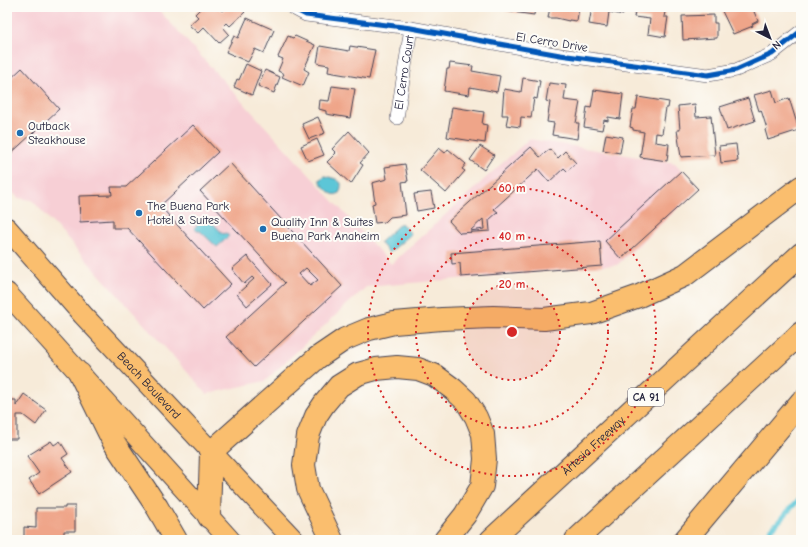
<svg xmlns="http://www.w3.org/2000/svg" width="808" height="547" font-family="'Comic Neue',sans-serif">
<style>
.built{fill:#f7cfd5}
.water{fill:#5cc6d7;stroke:#3f7489}
.lines{fill:none;stroke-linecap:round;stroke-linejoin:round}
.stream{stroke:#5cc6d7;stroke-width:5}
.building{fill:#efa589;fill-rule:evenodd}
.street-casing{stroke:#424053;stroke-width:14}
.primary-casing{stroke:#424053;stroke-width:22}
.highway-casing{stroke:#424053;stroke-width:24}
.street{stroke:#fff;stroke-width:13}
.primary{stroke:#fabe6e;stroke-width:20}
.highway{stroke:#fabe6e;stroke-width:22}
.cycleway-casing{stroke:#fdfcf7;stroke-width:8}
.cycleway{stroke:#0057b8;stroke-width:5}
.ring{fill:none;stroke:#d62828;stroke-width:2;stroke-dasharray:2 4}
.poi-dot{fill:#1f6fb2;stroke:#fdfcf7;stroke-width:1.5}
.labels{text-anchor:middle;stroke-width:4;stroke-linejoin:round;paint-order:stroke}
.shield{fill:#fdfcf7;stroke:#646373;stroke-width:1}
.shield-label{font-size:11px;font-weight:bold;fill:#22223b}
.street-label{font-size:12px;fill:#22223b;stroke:#fdfcf7}
.poi-label{font-size:12px;fill:#22223b;stroke:#fdfcf7;text-anchor:start}
.centre{fill:#d62828;stroke:#fdfcf7;stroke-width:2}
.ring-label{font-size:12px;text-anchor:middle;font-weight:bold;fill:#d62828;stroke:#fdfcf7;stroke-width:4;stroke-linejoin:round;paint-order:stroke}
</style>
<rect width="100%" height="100%" fill="#fdfcf7"/>
<filter id="ink" filterUnits="userSpaceOnUse"><feTurbulence type="fractalNoise" baseFrequency=".025" numOctaves="2"/><feDisplacementMap in="SourceGraphic" scale="8" xChannelSelector="R" yChannelSelector="G"/><feConvolveMatrix kernelMatrix="1 2 1 2 8 2 1 2 1" color-interpolation-filters="sRGB"/></filter>
<filter id="wash" filterUnits="userSpaceOnUse"><feTurbulence type="fractalNoise" baseFrequency=".012" numOctaves="4" result="noise"/><feDisplacementMap in="SourceGraphic" scale="16" xChannelSelector="R" yChannelSelector="G"/><feGaussianBlur stdDeviation="0.9" result="paint"/><feColorMatrix in="noise" values="0 0 0 0 0 0 0 0 0 0 0 0 0 0 0 0 0 1.4 0 .05"/><feComposite in="paint" operator="in"/></filter>
<g filter="url(#wash)">
<rect width="100%" height="100%" fill="#f7ebd9"/>
<path class="built" d="M7,7H156L391,264L529,139L675,163L699,189L617,265L366,287L265,381L207,394L32,200L18,198L7,186Z"/>
<g class="water">
<path d="M325,176L336,179L341,183C341,187 341,190 339,193C332,199 324,186 320,182V179Z"/>
<path d="M205,218L209,219L223,234L226,233L229,236L217,247L200,231H197L194,228Z"/>
<path d="M401,223L411,234L389,253L380,242Z"/>
</g>
<g class="lines">
<path class="stream" d="M762,540L801,497"/>
</g>
<g id="blocks">
<g class="building">
<path d="M202,7H218L222,11L226,7H240L245,12L230,26L227,23L223,27L229,34L219,43L204,27L198,33L189,25L198,17L195,14Z"/>
<path d="M505,7H535L534,15L505,11Z"/>
<path d="M550,7H579L577,21L569,20V21L556,18H548Z"/>
<path d="M592,7H624L623,15L609,12L607,27L589,24Z"/>
<path d="M636,7H666L664,17H668L665,37L648,34L650,19L634,17Z"/>
<path d="M720,7H752L758,21L752,24L753,26L733,34Z"/>
<path d="M714,15V23H717V38L683,40L682,16Z"/>
<path d="M247,18L274,30L264,53L255,49L248,62L226,52L234,36L238,38Z"/>
<path d="M288,36L293,38L295,36L315,45L304,69L309,72L303,86L282,77L284,74L278,71L283,59L278,57Z"/>
<path d="M320,46L349,51L350,46L375,50L369,79L328,72L329,65L317,63Z"/>
<path d="M450,63L473,66L472,71L500,76L497,92L470,87L469,95L444,91L447,69H449Z"/>
<path d="M246,64L261,71L252,95L234,87L237,79L239,80Z"/>
<path d="M22,68L59,109L7,157V82Z"/>
<path d="M265,70L280,77L274,93L258,86Z"/>
<path d="M523,78L540,81L537,99L534,98L531,118L521,117L520,127L506,125L508,115H502L504,89L521,92Z"/>
<path d="M549,83L566,85L564,100L580,102L576,123H579L577,139L552,135L554,123L547,122L550,102L546,101Z"/>
<path d="M332,86L355,89L350,118L326,114V111L319,109L320,100L329,101Z"/>
<path d="M594,90L623,94L620,119L608,117V121L604,120L602,130L584,127L587,107L591,108Z"/>
<path d="M772,90L776,103L789,98L799,130L768,140L765,130L767,129L761,110L759,111L754,95Z"/>
<path d="M638,97L669,102L668,108H666L662,134L656,133L655,142L669,144L667,161L640,157L644,132L633,130V128L630,127L633,109H636Z"/>
<path d="M748,98L755,121L727,130L720,107Z"/>
<path d="M695,104L696,117L711,116L715,155L681,157L677,130H680L678,106Z"/>
<path d="M452,107L484,112L482,124L487,125L485,143L447,137Z"/>
<path d="M318,117L325,133L309,139L302,124Z"/>
<path d="M193,125L218,152L160,206L231,284L203,310L127,228H113V220L80,222L79,196L112,195L111,187H126Z"/>
<path d="M349,131L369,153L360,163L363,165L351,184L327,162L336,153L332,149Z"/>
<path d="M606,134L623,137L620,153L603,150Z"/>
<path d="M317,139L324,155L308,161L301,146Z"/>
<path d="M736,144L738,161L721,163L719,146Z"/>
<path d="M480,146L494,155L484,170L470,160Z"/>
<path d="M531,147L540,157L550,149L558,158L565,151L576,163L567,171L564,168L549,182L538,169L494,209L498,212L489,220L490,231L460,233L449,221ZM483,219L484,229L470,231Z"/>
<path d="M439,148L445,153L448,149L466,164L462,169L465,171L446,193L420,170Z"/>
<path d="M230,163L342,286L254,367L226,337L285,283L200,191ZM306,268L318,280L310,286L299,274Z"/>
<path d="M405,164L408,181L402,182L406,215L390,217L385,222L375,223L372,204L375,203L372,183L387,179L385,167Z"/>
<path d="M681,171L698,189L621,259L605,241Z"/>
<path d="M431,192L434,208L417,211L414,194Z"/>
<path d="M600,241L602,266L461,277L460,263L452,264L451,253Z"/>
<path d="M247,256L272,284L247,306L237,294L254,279L252,277L244,284L232,269Z"/>
<path d="M24,394L46,410L36,425L23,415H17V439H7V400H16V406Z"/>
<path d="M51,441L54,445L60,441L68,454L62,458L72,472L39,494L29,480L39,473L27,456Z"/>
<path d="M65,506H75V531H64V540H24V527L36,528V508H65Z"/>
</g>
</g>
</g>
<g filter="url(#ink)">
<use href="#blocks" fill-opacity="0" stroke="#424053" stroke-width="1"/>
<g class="lines">
<defs>
<g id="street">
<path d="M291,7L306,15L411,28L560,55L708,75L736,70L772,54L801,31"/>
<path id="s1" d="M397,118L411,28"/>
</g>
<g id="primary">
<path id="s2" d="M7,228L83,315L294,540"/>
<path d="M7,293L230,540"/>
</g>
<g id="highway">
<path d="M80,374L113,441L157,507L176,540"/>
<path d="M209,517L211,452L317,358L345,339L369,329L394,323L442,319L493,317L544,319L591,313L639,296L685,275L801,187"/>
<path d="M332,540L308,489L304,465L308,436L316,416L324,404L339,386L358,374L376,369L397,367L418,369L434,375L453,389L466,401L476,417L483,434L485,459L482,486L465,515L445,540"/>
<path id="s3" d="M491,540L801,254"/>
<path d="M576,540L801,333"/>
<path d="M685,540L801,402"/>
</g>
</defs>
<use href="#street" class="street-casing"/>
<use href="#primary" class="primary-casing"/>
<use href="#highway" class="highway-casing"/>
<use href="#street" class="street"/>
<use href="#primary" class="primary"/>
<use href="#highway" class="highway"/>
<defs>
<path id="cycleway" d="M291,7L306,15L411,28L560,55L708,75L736,70L772,54L801,31"/>
</defs>
<use href="#cycleway" class="cycleway-casing"/>
<use href="#cycleway" class="cycleway"/>
</g>
</g>
<circle cx="512" cy="332" r="48" fill="#d62828" fill-opacity=".12"/>
<g class="ring">
<circle cx="512" cy="332" r="48"/>
<circle cx="512" cy="332" r="96"/>
<circle cx="512" cy="332" r="144"/>
</g>
<g class="poi-dot">
<circle cx="20" cy="133" r="4"/>
<circle cx="139" cy="213" r="4"/>
<circle cx="263" cy="229" r="4"/>
</g>
<g class="labels">
<rect class="shield" x="628" y="388" width="36" height="18" rx="3"/>
<g class="shield-label">
<text x="646" y="401">CA 91</text>
</g>
<g class="street-label">
<text transform="translate(552 42) rotate(9)" y="4">El Cerro Drive</text>
<text dy="4" stroke="none"><textPath href="#s1" startOffset="46">El Cerro Court</textPath></text>
<text dy="4" stroke="none"><textPath href="#s2" startOffset="212">Beach Boulevard</textPath></text>
<text dy="4" stroke="none"><textPath href="#s3" startOffset="139">Artesia Freeway</textPath></text>
</g>
<g class="poi-label">
<text x="28" y="130">Outback<tspan x="28" dy="14">Steakhouse</tspan></text>
<text x="147" y="210">The Buena Park<tspan x="147" dy="14">Hotel &amp; Suites</tspan></text>
<text x="271" y="226">Quality Inn &amp; Suites<tspan x="271" dy="14">Buena Park Anaheim</tspan></text>
</g>
</g>
<circle cx="512" cy="332" r="6" class="centre"/>
<g class="ring-label">
<text x="512" y="192">60 m</text>
<text x="512" y="240">40 m</text>
<text x="512" y="288">20 m</text>
</g>
<rect width="808" height="547" fill="none" stroke="#fdfcf7" stroke-width="24"/>
<g transform="translate(770 38) rotate(138)" stroke="#fdfcf7" stroke-width="3" paint-order="stroke">
<path d="M0-3L7 15L0 10L-7 15Z" fill="#22223b"/>
<text y="-6" font-size="11" font-weight="bold" text-anchor="middle" fill="#22223b">N</text>
</g>
</svg>
